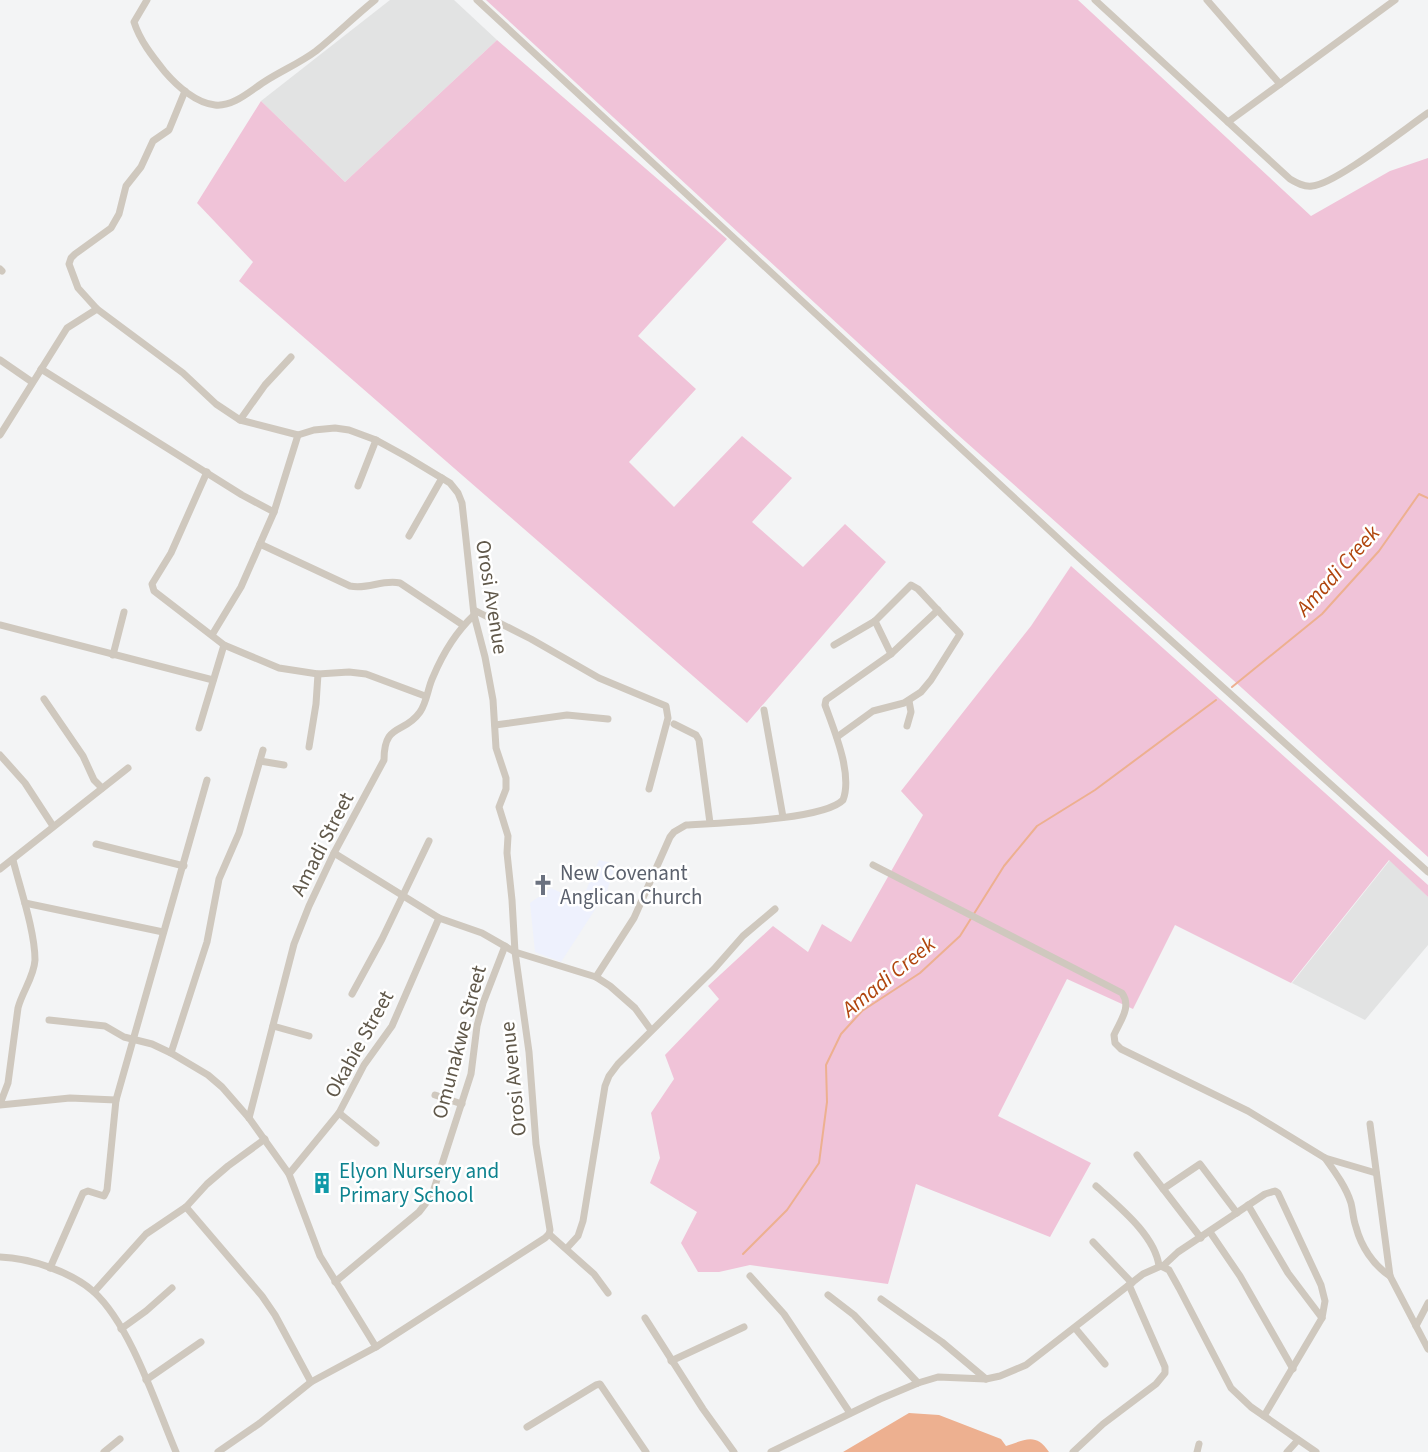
<svg xmlns="http://www.w3.org/2000/svg" width="1428" height="1452" font-family="'Source Sans 3',sans-serif">
<style>
.commercial{fill:#eef1fd}
.education{fill:#e2e3e3}
.green{fill:#f0c3d8}
.water{fill:#edb090}
.lines{fill:none;stroke-linecap:round;stroke-linejoin:round}
.stream{stroke:#edb090;stroke-width:2}
.minor{stroke:#cfc8be;stroke-width:7}
.labels{text-anchor:middle;stroke-width:5;stroke-linejoin:round;paint-order:stroke}
.street-label{font-size:21px;fill:#60584a;stroke:#fff}
.worship-label{font-size:21px;fill:#5b616d;stroke:#fff;text-anchor:start}
.culture-label{font-size:21px;fill:#0d838f;stroke:#fff;text-anchor:start}
.water-label{font-size:22px;font-style:italic;fill:#b0450d;stroke:#fff}
</style>
<rect width="100%" height="100%" fill="#f3f4f5"/>
<path class="commercial" d="M599,860L616,864L607,891L561,962L535,952L530,903L551,888L581,902Z"/>
<g class="education">
<path d="M390,0H454L497,40L345,182L261,101Z"/>
<path d="M1390,860L1428,897V945L1365,1020L1292,983Z"/>
</g>
<g class="green">
<path d="M486,0H1078L1311,216L1390,171L1428,158V857L1232,679L957,434Z"/>
<path d="M497,40L727,239L638,336L696,389L629,462L674,507L742,436L792,478L752,522L803,567L845,524L886,562L747,723L239,281L253,262L197,203L261,101L345,182Z"/>
<path d="M1071,566L1428,885V897L1389,860L1291,983L1175,925L1133,1009L1067,979L998,1116L1091,1163L1050,1237L916,1184L888,1284L750,1265L719,1272H698L681,1243L697,1212L650,1183L660,1158L651,1113L674,1079L665,1055L719,999L708,986L773,926L808,952L822,924L851,942L923,815L901,791L1031,626Z"/>
</g>
<path class="water" d="M909,1413L939,1415L1001,1439L1006,1446C1025,1440 1036,1432 1049,1452H843Z"/>
<g class="lines">
<g class="stream">
<path d="M1232,687L1322,614L1379,551L1419,494L1428,498"/>
<path d="M743,1254L787,1210L819,1163L827,1102L826,1065L841,1034L862,1011L920,973L960,936L1004,866L1037,826L1095,790L1216,700"/>
</g>
<g class="minor">
<path d="M147,0L134,22C140,41 153,57 165,72C177,86 196,103 215,105C233,107 250,91 264,82C281,71 300,63 316,51C336,35 355,16 375,0"/>
<path d="M477,0L1076,555L1428,872"/>
<path d="M1095,0L1290,179C1297,183 1304,187 1312,186C1334,185 1406,128 1428,113"/>
<path d="M1207,0L1280,84"/>
<path d="M185,91L169,130L153,141L141,167L126,186L119,214L111,228L75,254L71,258L69,264L78,288L97,309L183,373L216,404L240,420L298,435L314,430L335,428L349,430L376,440L407,457L450,483L458,493L462,503L465,530L474,615L485,657L493,700L496,748L506,778V789L499,807L508,836L507,853L512,900L515,952L529,1052L536,1144L550,1230L549,1234L545,1238L376,1347L311,1382L260,1423L218,1452"/>
<path d="M1228,122L1395,0"/>
<path d="M0,269L2,271"/>
<path d="M0,360L32,382"/>
<path d="M41,369L242,495L274,512"/>
<path d="M240,420L265,385L291,357"/>
<path d="M0,435L67,328L97,309"/>
<path d="M207,472L171,553L152,584L154,591L224,645L279,668L318,674L349,672L366,674L425,696"/>
<path d="M358,486L376,440"/>
<path d="M409,536L442,478"/>
<path d="M260,544L350,586C368,590 382,579 400,583L463,625"/>
<path d="M474,610L531,639L599,678L666,706L668,718L649,789"/>
<path d="M875,621L891,654"/>
<path d="M0,625L213,680"/>
<path d="M212,635L241,587L274,512L298,435"/>
<path d="M834,645L875,621L911,585L918,589L960,634L931,680L921,692L904,703L873,711L837,737"/>
<path d="M113,655L124,612"/>
<path d="M44,699L83,756L94,780L102,788"/>
<path d="M764,710L783,817"/>
<path d="M674,724L696,735L699,740L710,823"/>
<path d="M495,725L567,715L608,719"/>
<path d="M907,726L911,712L909,701"/>
<path d="M199,728L224,645"/>
<path d="M309,747L316,704L318,674"/>
<path d="M0,755L25,783L53,826"/>
<path d="M260,761L284,765"/>
<path d="M96,844L184,866"/>
<path d="M334,853L439,918L482,933L515,952L596,977L610,986L635,1008L651,1030"/>
<path d="M873,865L1122,993C1132,1007 1120,1021 1114,1035L1115,1043L1121,1049L1248,1111L1325,1158L1376,1173"/>
<path d="M0,869L128,768"/>
<path d="M25,903L163,932"/>
<path d="M596,977L634,918L670,837L674,832L686,825C717,823 824,820 843,800C853,774 834,730 825,705L826,700L891,654L938,610"/>
<path d="M352,994L382,939L429,841"/>
<path d="M49,1020L105,1026L124,1037L152,1044L171,1053L208,1075L222,1087L249,1118L289,1174L320,1256L376,1347"/>
<path d="M273,1026L309,1036"/>
<path d="M171,1053L207,942L219,879L239,833L263,750"/>
<path d="M435,1095L462,1104"/>
<path d="M0,1104L8,1083L18,1008C22,992 34,977 35,960C35,931 20,888 13,860"/>
<path d="M0,1105L70,1098L116,1100"/>
<path d="M339,1113L376,1143"/>
<path d="M249,1118L294,944L309,906L334,853L384,760C384,722 404,735 420,712C427,702 428,687 433,677C443,653 456,632 474,615"/>
<path d="M1370,1124L1390,1276L1428,1349"/>
<path d="M1137,1155L1201,1238"/>
<path d="M1325,1158C1335,1172 1346,1187 1351,1203C1353,1211 1353,1219 1356,1227C1361,1246 1373,1265 1390,1276"/>
<path d="M289,1174L339,1113L364,1065L392,1026L439,918"/>
<path d="M1096,1186C1118,1206 1155,1235 1159,1266"/>
<path d="M1163,1189L1200,1164L1237,1213"/>
<path d="M1248,1205L1288,1273L1322,1318"/>
<path d="M186,1207L262,1296L275,1315L311,1382"/>
<path d="M1210,1232L1240,1276L1293,1369"/>
<path d="M549,1234L594,1274L608,1293"/>
<path d="M1093,1242L1132,1283"/>
<path d="M567,1248L578,1236L583,1221L605,1086L609,1076L618,1064L714,969L743,936L775,909"/>
<path d="M0,1257C30,1258 72,1272 94,1292C131,1326 156,1405 176,1452"/>
<path d="M1163,1266L1178,1252L1265,1194L1275,1191L1278,1193L1321,1285L1325,1301L1322,1318L1264,1416"/>
<path d="M50,1268L83,1193L88,1191L104,1196L107,1190L116,1100L207,780"/>
<path d="M750,1276L784,1314L850,1413"/>
<path d="M335,1282L419,1212L432,1195L471,1074L477,1026L483,1003L505,946"/>
<path d="M94,1292L146,1234L186,1207L207,1184L228,1166L265,1139"/>
<path d="M828,1295L854,1315L918,1383"/>
<path d="M881,1299L942,1342L986,1379"/>
<path d="M645,1318L703,1409L734,1452"/>
<path d="M1416,1326L1428,1303"/>
<path d="M1075,1328L1105,1364"/>
<path d="M121,1329L146,1311L172,1288"/>
<path d="M671,1361L744,1327"/>
<path d="M146,1380L201,1342"/>
<path d="M527,1427L596,1385L600,1384L646,1452"/>
<path d="M104,1452L120,1439"/>
<path d="M771,1452L880,1399L918,1383L938,1377L986,1379L1000,1376L1026,1365L1143,1274L1161,1266L1169,1270L1179,1288L1231,1388L1251,1407L1316,1452"/>
<path d="M1073,1452L1103,1424L1156,1384L1165,1373V1367L1129,1285"/>
<path d="M1197,1452L1199,1444"/>
<path d="M1287,1452L1298,1440"/>
</g>
</g>
<defs>
<symbol id="church-bare" viewBox="-9 -9 18 18"><path d="M-1.2-6h2.4v3.5h3.3v2.4h-3.3V6h-2.4V-.1h-3.3v-2.4h3.3Z" fill="#6b7280" stroke="#fff" stroke-width="2.5" paint-order="stroke"/></symbol>
<symbol id="building-bare" viewBox="-9 -9 18 18"><path d="M-4-6H4V6H1V3H-1V6H-4ZM-2.5-4.3h1.7v1.8h-1.7ZM.8-4.3h1.7v1.8H.8ZM-2.5-1h1.7V.8h-1.7ZM.8-1h1.7V.8H.8Z" fill="#0f9aa8" stroke="#fff" stroke-width="2.5" paint-order="stroke"/></symbol>
</defs>
<g fill-rule="evenodd">
<use href="#church-bare" x="528" y="870" width="30" height="30"/>
<use href="#building-bare" x="307" y="1168" width="30" height="30"/>
</g>
<g class="labels">
<g class="street-label">
<text transform="translate(492 597) rotate(81)" y="7">Orosi Avenue</text>
<text transform="translate(322 844) rotate(-63)" y="7">Amadi Street</text>
<text transform="translate(459 1042) rotate(-75)" y="7">Omunakwe Street</text>
<text transform="translate(359 1044) rotate(-61)" y="7">Okabie Street</text>
<text transform="translate(513 1079) rotate(-96)" y="7">Orosi Avenue</text>
</g>
<g class="worship-label">
<text x="560" y="880">New Covenant<tspan x="560" dy="24">Anglican Church</tspan></text>
</g>
<g class="culture-label">
<text x="339" y="1178">Elyon Nursery and<tspan x="339" dy="24">Primary School</tspan></text>
</g>
<g class="water-label">
<text transform="translate(1337 570) rotate(-48)" y="8">Amadi Creek</text>
<text transform="translate(888 976) rotate(-39)" y="8">Amadi Creek</text>
</g>
</g>
</svg>
